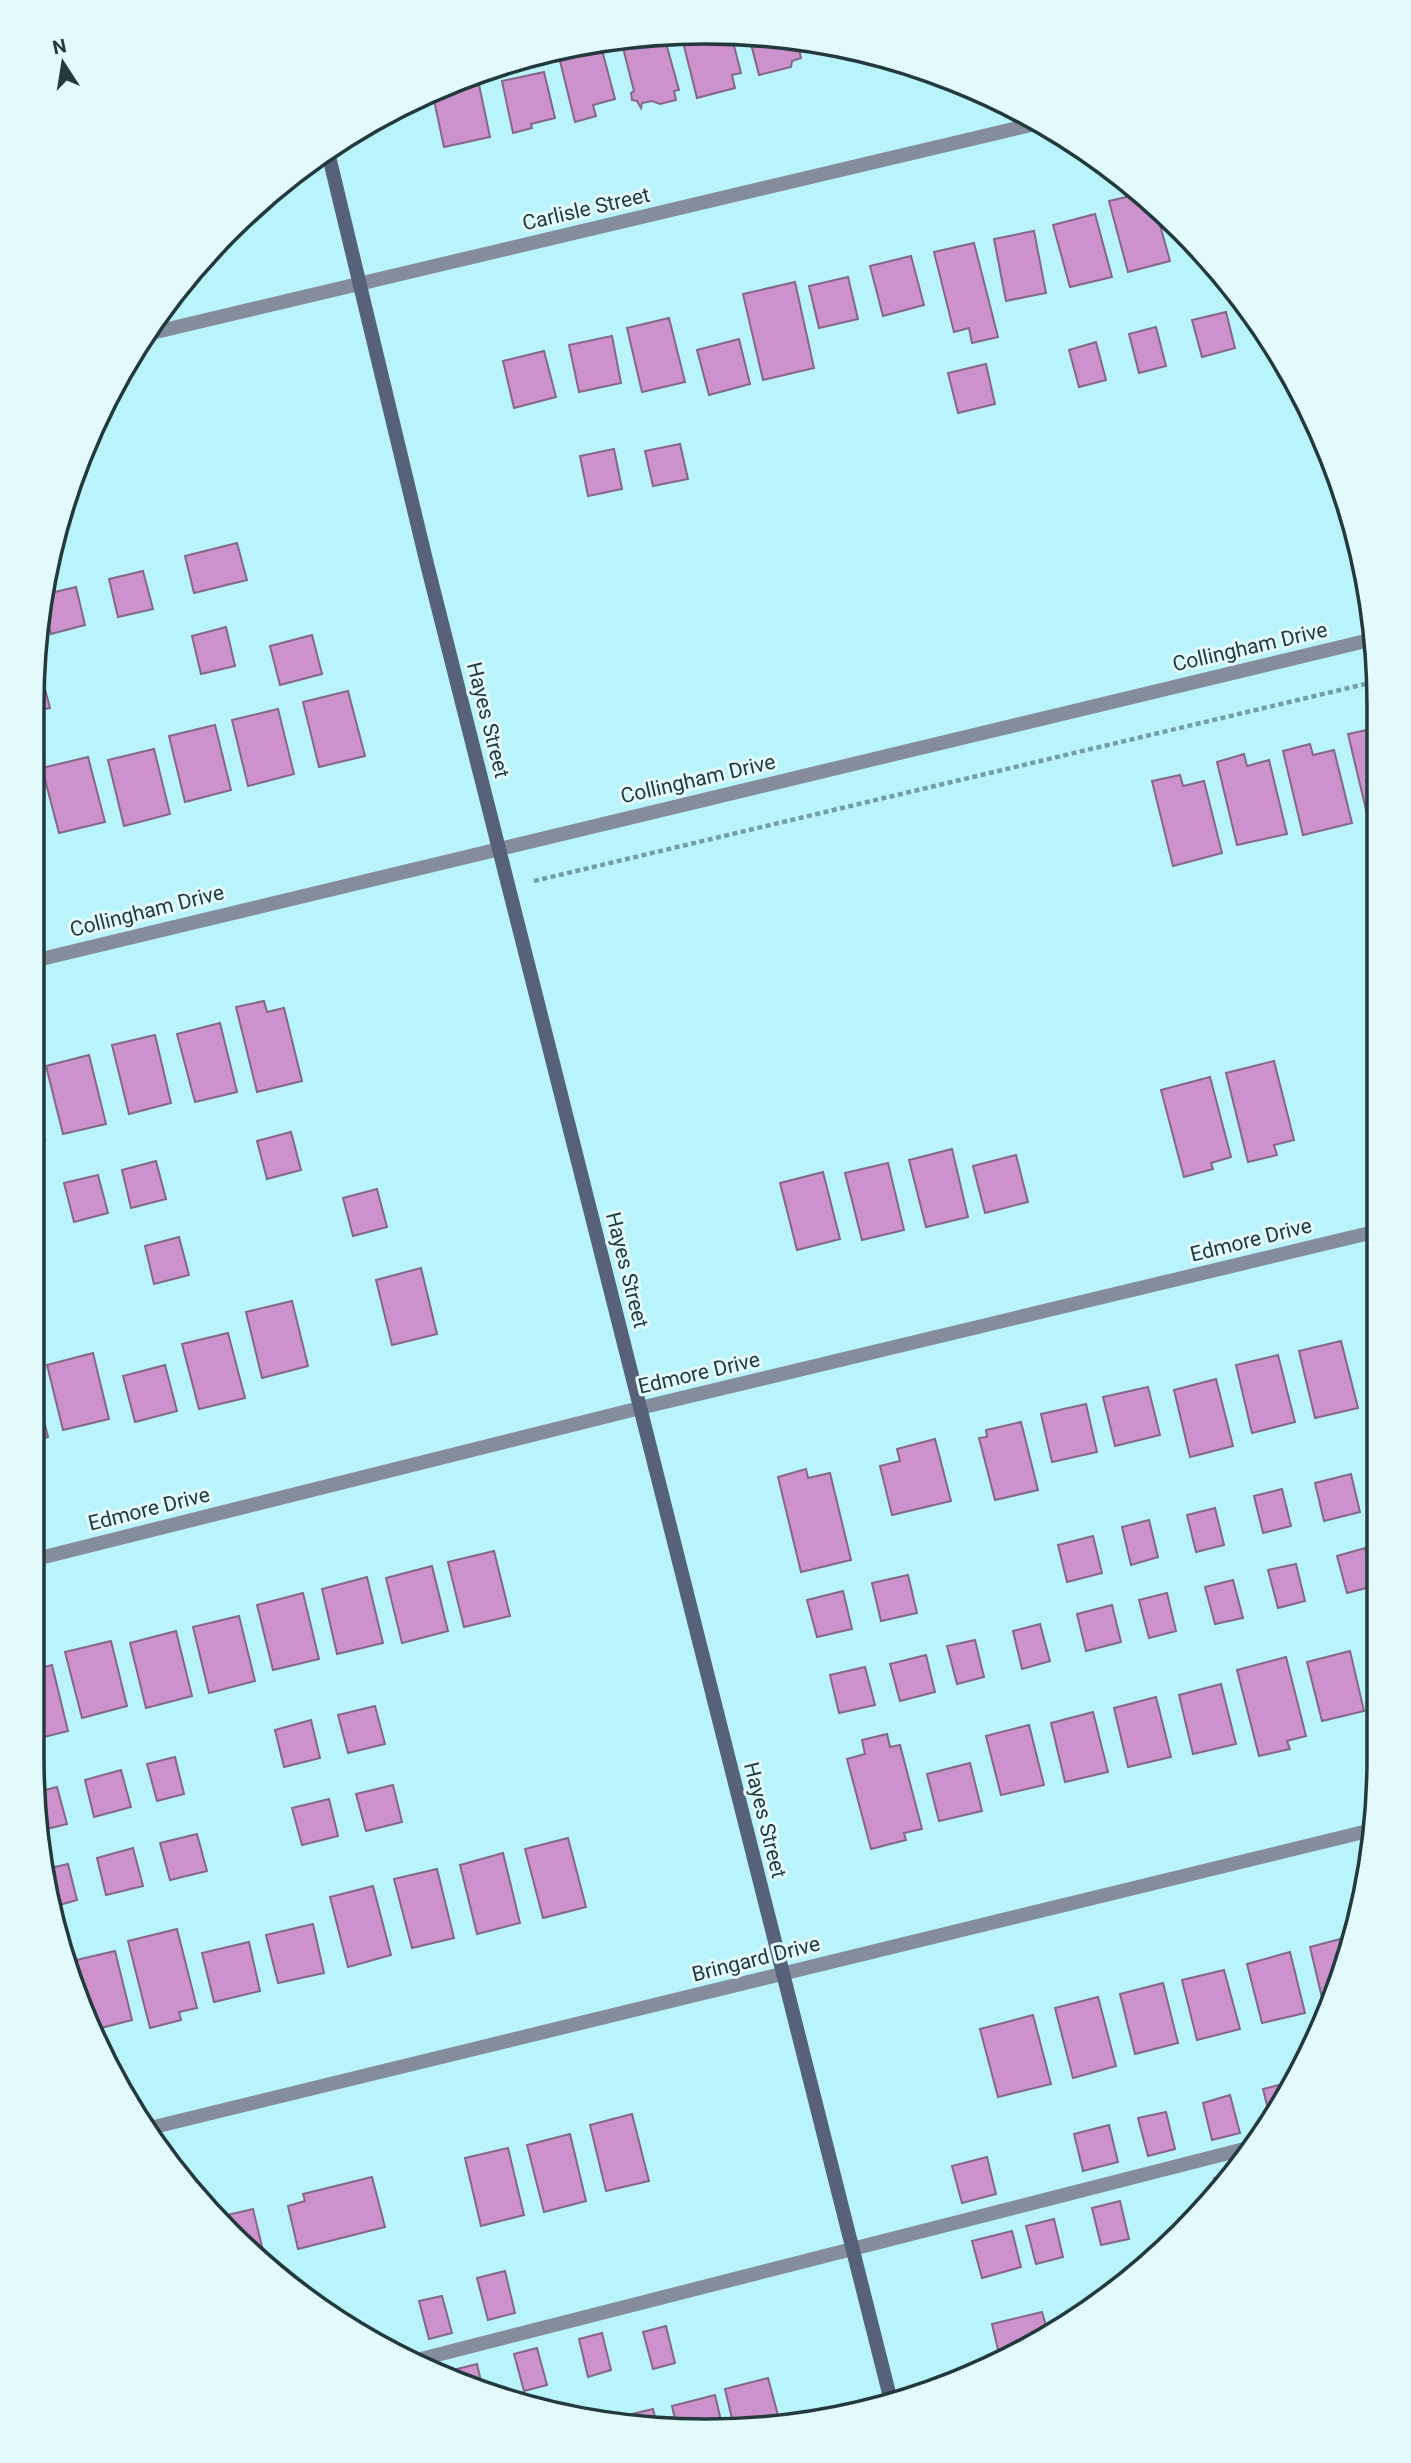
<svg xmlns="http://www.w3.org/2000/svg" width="1411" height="2463" font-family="Roboto,sans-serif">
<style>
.building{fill:#cd91cd;stroke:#866786;stroke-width:2}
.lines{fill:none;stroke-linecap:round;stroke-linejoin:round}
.path{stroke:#749ea4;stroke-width:4.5;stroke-dasharray:5 3.5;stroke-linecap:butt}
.lane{stroke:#858d9d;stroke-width:14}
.street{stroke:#858d9d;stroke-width:14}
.secondary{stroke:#576279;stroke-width:14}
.labels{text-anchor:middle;stroke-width:6;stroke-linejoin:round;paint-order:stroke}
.street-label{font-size:21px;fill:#233a3d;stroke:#e3fafd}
.rim{fill:none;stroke:#233a3d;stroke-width:3.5}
</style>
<rect width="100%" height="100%" fill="#b9f3fb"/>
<g class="building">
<path d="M705,32L731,34L741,73L732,75L735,88L697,98L681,34Z"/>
<path d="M664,36L679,90L674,91L676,100L660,104L652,101L642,103L641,108L637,101L632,100L631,93L634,91L621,40Z"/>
<path d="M749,36L797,40L801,58L792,61L791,67L759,75Z"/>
<path d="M602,50L615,99L593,105L596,116L575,122L560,61Z"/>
<path d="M544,72L555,118L531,124L532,128L513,133L502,81Z"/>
<path d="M478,80L490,137L444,147L432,91Z"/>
<path d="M1139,194L1155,207L1170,261L1128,272L1109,201Z"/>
<path d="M1095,214L1112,277L1070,287L1053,225Z"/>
<path d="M1034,231L1046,293L1006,301L994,239Z"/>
<path d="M974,243L998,337L972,343L969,328L954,332L934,252Z"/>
<path d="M1197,248L1211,266L1202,269Z"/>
<path d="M911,256L924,305L883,316L870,266Z"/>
<path d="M848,277L858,319L819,328L809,286Z"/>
<path d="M795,282L814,368L763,380L743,294Z"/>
<path d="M1226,312L1235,348L1202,357L1192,320Z"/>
<path d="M669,318L685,382L642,392L627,328Z"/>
<path d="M1156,327L1166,366L1139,373L1129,334Z"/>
<path d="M612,336L621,383L579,392L569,345Z"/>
<path d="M739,339L750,384L709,395L697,350Z"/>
<path d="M1096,342L1106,380L1079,387L1069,350Z"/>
<path d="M544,351L556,397L514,408L503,361Z"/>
<path d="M986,364L995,404L958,413L948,373Z"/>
<path d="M680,444L688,479L653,486L645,451Z"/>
<path d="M614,449L622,489L588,496L580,456Z"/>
<path d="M237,543L247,580L194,593L185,556Z"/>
<path d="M143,571L153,609L118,617L109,579Z"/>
<path d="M76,587L85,625L51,634L44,606L46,594Z"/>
<path d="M226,627L235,666L201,674L192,636Z"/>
<path d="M312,635L322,674L280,685L270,646Z"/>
<path d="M40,670L50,708L33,712V671Z"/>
<path d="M348,691L365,756L319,767L303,702Z"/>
<path d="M278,709L294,774L248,786L232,720Z"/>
<path d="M215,725L231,790L185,802L169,736Z"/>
<path d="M1376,728L1378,737V816L1368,818L1348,734Z"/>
<path d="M1310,744L1313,755L1334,750L1352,823L1303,835L1283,751Z"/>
<path d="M154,749L170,814L124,826L108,760Z"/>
<path d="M1244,754L1247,766L1269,760L1287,834L1237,845L1217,762Z"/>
<path d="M88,757L105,822L59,833L42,768Z"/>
<path d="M1180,775L1183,786L1204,781L1222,853L1173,866L1152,781Z"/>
<path d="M33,811L41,846L33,848Z"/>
<path d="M264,1001L267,1012L284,1008L302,1081L257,1092L236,1007Z"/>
<path d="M220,1023L237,1092L195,1102L177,1034Z"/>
<path d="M155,1035L171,1103L129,1114L112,1045Z"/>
<path d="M89,1055L106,1124L63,1134L46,1066Z"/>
<path d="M1274,1061L1294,1140L1274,1145L1277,1155L1248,1162L1226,1073Z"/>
<path d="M1210,1077L1231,1157L1211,1163L1213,1169L1184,1177L1161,1090Z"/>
<path d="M32,1089L45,1140L32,1143Z"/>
<path d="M291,1132L301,1170L267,1179L257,1141Z"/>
<path d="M952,1149L968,1217L926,1227L909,1160Z"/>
<path d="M1016,1155L1028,1202L985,1213L973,1166Z"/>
<path d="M156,1161L166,1199L131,1208L122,1170Z"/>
<path d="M888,1163L904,1230L862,1240L845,1173Z"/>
<path d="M823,1172L840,1239L797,1250L780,1183Z"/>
<path d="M98,1175L108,1213L74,1222L64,1183Z"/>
<path d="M377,1189L387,1227L353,1236L343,1198Z"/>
<path d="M179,1237L189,1275L154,1284L145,1246Z"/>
<path d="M421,1268L437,1334L392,1345L376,1280Z"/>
<path d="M292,1301L308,1366L262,1378L246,1312Z"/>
<path d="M228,1333L245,1398L199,1409L182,1344Z"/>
<path d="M1378,1338V1381L1368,1341Z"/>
<path d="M1341,1341L1358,1408L1315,1418L1299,1351Z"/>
<path d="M93,1353L109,1419L63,1430L47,1365Z"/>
<path d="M1278,1355L1295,1422L1252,1433L1236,1365Z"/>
<path d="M165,1365L177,1411L135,1422L123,1376Z"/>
<path d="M32,1372L48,1437L32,1441Z"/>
<path d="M1216,1379L1233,1446L1190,1457L1174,1390Z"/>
<path d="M1148,1387L1160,1435L1115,1446L1103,1397Z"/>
<path d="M1086,1404L1097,1452L1052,1462L1041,1414Z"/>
<path d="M1021,1422L1038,1490L995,1500L979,1438L987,1437L986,1430Z"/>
<path d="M935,1439L951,1501L892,1515L880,1466L900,1461L897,1449Z"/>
<path d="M806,1469L808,1478L830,1473L851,1560L801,1572L778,1477Z"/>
<path d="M1351,1474L1360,1512L1324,1521L1315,1483Z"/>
<path d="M1282,1489L1291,1526L1263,1533L1254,1496Z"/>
<path d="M1215,1508L1224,1545L1196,1552L1187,1515Z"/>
<path d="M1149,1520L1158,1557L1131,1565L1122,1527Z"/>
<path d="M1093,1536L1102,1573L1067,1582L1058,1545Z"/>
<path d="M1365,1548L1374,1586L1347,1593L1337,1556Z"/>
<path d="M494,1551L510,1616L464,1627L448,1562Z"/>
<path d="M1296,1564L1305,1601L1278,1608L1268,1570Z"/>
<path d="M432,1566L448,1631L402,1643L386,1578Z"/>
<path d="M908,1575L917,1613L881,1621L872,1583Z"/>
<path d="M367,1577L383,1643L337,1654L322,1589Z"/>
<path d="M1233,1580L1243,1618L1215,1624L1205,1587Z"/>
<path d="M843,1591L852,1629L817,1637L807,1600Z"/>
<path d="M303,1593L319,1659L273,1670L257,1605Z"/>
<path d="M1167,1593L1176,1631L1149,1638L1139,1600Z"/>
<path d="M1112,1605L1121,1642L1086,1651L1077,1614Z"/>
<path d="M239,1616L255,1681L209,1693L193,1627Z"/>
<path d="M1040,1624L1050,1661L1022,1669L1013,1631Z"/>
<path d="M176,1631L192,1696L146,1708L130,1643Z"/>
<path d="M975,1640L984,1677L957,1684L947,1646Z"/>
<path d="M111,1641L127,1706L82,1718L65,1652Z"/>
<path d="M1350,1651L1364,1711L1322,1721L1307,1662Z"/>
<path d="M926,1655L935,1692L900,1701L890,1664Z"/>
<path d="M1286,1657L1306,1736L1287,1741L1290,1749L1259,1756L1237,1670Z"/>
<path d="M52,1665L68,1731L32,1740V1670Z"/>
<path d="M865,1667L875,1705L839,1713L830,1675Z"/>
<path d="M1221,1684L1236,1744L1193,1754L1179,1695Z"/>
<path d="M1156,1697L1171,1757L1128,1767L1114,1708Z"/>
<path d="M375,1706L385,1744L348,1753L338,1715Z"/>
<path d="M1093,1712L1108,1772L1065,1782L1051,1723Z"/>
<path d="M311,1720L320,1758L284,1767L275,1730Z"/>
<path d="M1029,1725L1044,1785L1001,1795L986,1736Z"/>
<path d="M887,1734L890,1747L900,1745L922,1829L904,1833L906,1840L871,1849L847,1759L865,1754L862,1740Z"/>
<path d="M175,1757L184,1794L157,1801L147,1764Z"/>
<path d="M970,1763L982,1811L939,1821L927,1774Z"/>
<path d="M121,1770L131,1807L94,1817L85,1780Z"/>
<path d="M393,1785L402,1822L366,1831L356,1794Z"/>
<path d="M57,1787L67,1824L43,1830L37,1792Z"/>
<path d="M329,1799L338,1836L302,1845L292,1808Z"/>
<path d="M197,1834L207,1871L170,1880L160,1843Z"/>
<path d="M568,1838L586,1907L543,1918L525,1849Z"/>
<path d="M133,1848L143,1886L106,1895L97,1858Z"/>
<path d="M503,1853L520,1923L477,1934L460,1865Z"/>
<path d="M68,1864L77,1900L56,1906L50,1868Z"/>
<path d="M437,1869L454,1938L412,1948L394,1879Z"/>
<path d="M373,1886L391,1955L348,1967L330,1897Z"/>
<path d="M313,1924L324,1973L278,1983L266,1935Z"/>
<path d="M177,1929L197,2008L179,2012L181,2020L150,2028L128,1941Z"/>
<path d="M1351,1936L1344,1975L1328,2005L1324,2006L1310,1947Z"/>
<path d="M249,1942L260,1991L214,2002L202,1953Z"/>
<path d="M115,1951L132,2020L97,2029L82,2002L72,1961Z"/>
<path d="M1290,1952L1305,2013L1262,2023L1247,1964Z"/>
<path d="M1224,1970L1240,2029L1197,2040L1182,1980Z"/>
<path d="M1163,1983L1178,2043L1135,2054L1120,1994Z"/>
<path d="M1098,1997L1116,2066L1073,2078L1055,2008Z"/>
<path d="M1033,2015L1051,2084L998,2097L980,2029Z"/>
<path d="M1290,2082L1271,2122L1263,2089Z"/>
<path d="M1230,2095L1240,2133L1212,2140L1203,2103Z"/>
<path d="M1166,2112L1175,2149L1148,2156L1138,2118Z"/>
<path d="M632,2114L649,2181L606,2191L590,2125Z"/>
<path d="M1109,2125L1118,2162L1083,2171L1074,2134Z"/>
<path d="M570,2134L586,2201L544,2212L527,2145Z"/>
<path d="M508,2148L524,2215L481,2226L465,2158Z"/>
<path d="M987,2157L996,2194L962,2203L952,2166Z"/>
<path d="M1226,2175L1216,2186L1214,2178Z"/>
<path d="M372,2177L385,2227L298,2249L288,2206L305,2201L303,2194Z"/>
<path d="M1120,2201L1129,2239L1101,2245L1092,2208Z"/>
<path d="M253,2209L264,2255L223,2216Z"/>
<path d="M1054,2219L1063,2257L1036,2264L1026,2226Z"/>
<path d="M1012,2231L1021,2267L982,2278L972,2241Z"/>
<path d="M505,2271L515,2313L488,2320L477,2278Z"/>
<path d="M442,2296L452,2333L429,2339L419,2301Z"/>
<path d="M1102,2296L1103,2299L1084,2309L1083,2301Z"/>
<path d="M1042,2312L1047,2329L999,2354L992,2324Z"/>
<path d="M666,2326L675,2363L653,2369L643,2332Z"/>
<path d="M602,2333L611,2370L588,2377L579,2339Z"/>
<path d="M537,2348L547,2385L524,2391L514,2354Z"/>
<path d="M477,2364L482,2386L455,2374L453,2370Z"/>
<path d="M768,2378L779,2419L734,2427L725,2389Z"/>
<path d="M715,2395L723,2429L706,2431L677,2428L672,2406Z"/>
<path d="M653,2409L657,2425L611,2419Z"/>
</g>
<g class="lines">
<path class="path" d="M534,881L1378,681"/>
<path class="lane" d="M421,2359L1252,2147"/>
<g class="street">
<path d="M143,335L1039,123"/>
<path d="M33,961L1374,639"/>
<path d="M32,1560L640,1408L1378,1231"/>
<path d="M150,2128L1372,1830"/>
</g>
<path class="secondary" d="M327,148L427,564L891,2401"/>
</g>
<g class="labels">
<g class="street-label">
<text transform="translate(586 209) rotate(-13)" y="7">Carlisle Street</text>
<text transform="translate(1250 647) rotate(-13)" y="7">Collingham Drive</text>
<text transform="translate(488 720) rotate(76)" y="7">Hayes Street</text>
<text transform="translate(698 779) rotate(-13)" y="7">Collingham Drive</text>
<text transform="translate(147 911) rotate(-14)" y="7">Collingham Drive</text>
<text transform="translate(1251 1240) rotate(-14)" y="7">Edmore Drive</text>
<text transform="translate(627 1270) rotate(76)" y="7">Hayes Street</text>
<text transform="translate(699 1373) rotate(-13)" y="7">Edmore Drive</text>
<text transform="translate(149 1509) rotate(-14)" y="7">Edmore Drive</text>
<text transform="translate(765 1820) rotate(76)" y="7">Hayes Street</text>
<text transform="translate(756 1959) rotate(-14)" y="7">Bringard Drive</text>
</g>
</g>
<path d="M0 0H1411V2463H0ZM705 44H706A661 661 0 0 1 1367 705V1758A661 661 0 0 1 706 2419H705A661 661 0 0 1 44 1758V705A661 661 0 0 1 705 44Z" fill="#e3fafd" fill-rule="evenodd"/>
<path class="rim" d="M705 44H706A661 661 0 0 1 1367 705V1758A661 661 0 0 1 706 2419H705A661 661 0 0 1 44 1758V705A661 661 0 0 1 705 44Z"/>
<g transform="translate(63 63) rotate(348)" stroke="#e3fafd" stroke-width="5" paint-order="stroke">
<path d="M0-5L12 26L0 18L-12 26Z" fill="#233a3d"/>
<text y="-10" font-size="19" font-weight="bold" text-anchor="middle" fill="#233a3d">N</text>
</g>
</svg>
